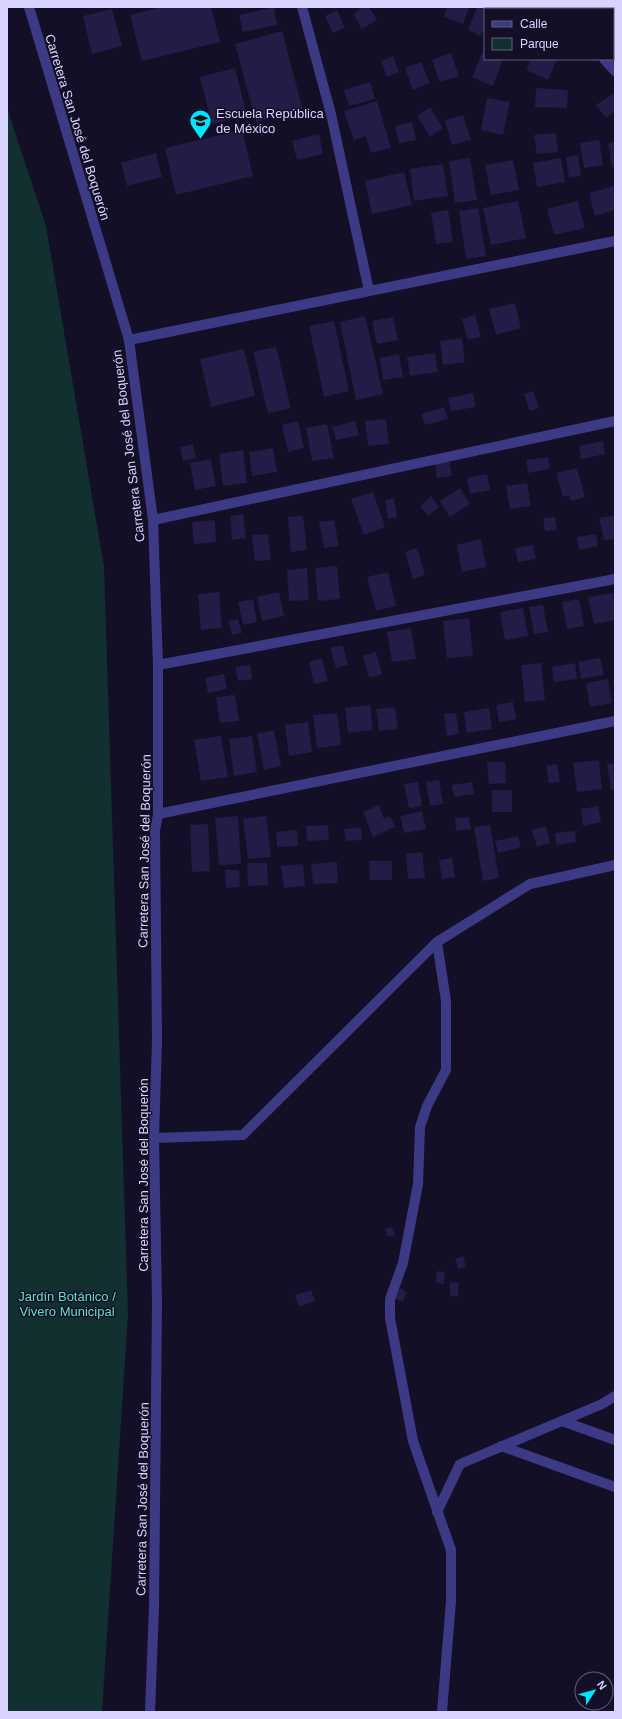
<svg xmlns="http://www.w3.org/2000/svg" width="622" height="1719" font-family="Helvetica,sans-serif">
<style>
.green{fill:#12302f}
.building{fill:#241b47}
.lines{fill:none;stroke-linecap:round;stroke-linejoin:round}
.service{stroke:#3d3a85;stroke-width:10}
.minor{stroke:#3d3a85;stroke-width:10}
.tertiary{stroke:#3d3a85;stroke-width:10}
.labels{text-anchor:middle;stroke-width:3;stroke-linejoin:round;paint-order:stroke}
.poi-label{font-size:13px;fill:#d9d4ff;stroke:#130f26;text-anchor:start}
.street-label{font-size:13px;fill:#d9d4ff;stroke:#130f26}
.park-label{font-size:13px;fill:#5fe0c0;stroke:#130f26}
</style>
<rect width="100%" height="100%" fill="#130f26"/>
<path class="green" d="M7,108L46,226L104,567L128,1315L102,1712H7Z"/>
<g class="building">
<path d="M163,7H211L220,42L142,61L130,15Z"/>
<path d="M274,7L277,25L243,32L239,15Z"/>
<path d="M363,7H369L377,20L362,29L353,14Z"/>
<path d="M447,7H469L463,24L444,17Z"/>
<path d="M477,7H487L491,9H485V25L481,36L468,30Z"/>
<path d="M578,7H593L592,9H582Z"/>
<path d="M112,9L122,46L92,54L83,16Z"/>
<path d="M337,10L345,28L333,33L325,16Z"/>
<path d="M282,31L303,110L256,122L235,44Z"/>
<path d="M451,53L459,76L440,82L432,60Z"/>
<path d="M482,53L485,54V59H496L502,62L493,86L472,77Z"/>
<path d="M393,56L399,72L387,77L381,61Z"/>
<path d="M531,59H557L548,80L526,70Z"/>
<path d="M421,62L430,83L413,90L405,68Z"/>
<path d="M235,68L247,115L212,124L200,77Z"/>
<path d="M370,82L375,99L349,106L344,90Z"/>
<path d="M536,88L568,90L567,108L535,107Z"/>
<path d="M614,93L615,94V111L606,118L596,105Z"/>
<path d="M487,98L510,102L503,135L481,130Z"/>
<path d="M377,101L391,148L371,153L366,136L354,140L344,111Z"/>
<path d="M430,107L443,128L430,137L417,116Z"/>
<path d="M463,115L471,140L452,145L445,120Z"/>
<path d="M412,122L416,140L399,143L395,126Z"/>
<path d="M242,130L253,176L176,195L165,148Z"/>
<path d="M556,133L558,152L537,154L534,135Z"/>
<path d="M319,134L323,154L297,160L292,141Z"/>
<path d="M599,140L603,165L584,168L580,143Z"/>
<path d="M615,142V167H612L608,143Z"/>
<path d="M156,153L162,177L127,186L121,163Z"/>
<path d="M578,155L581,175L569,178L566,157Z"/>
<path d="M470,158L477,200L455,203L449,161Z"/>
<path d="M561,158L565,182L537,187L533,163Z"/>
<path d="M513,160L519,190L491,195L485,165Z"/>
<path d="M443,164L448,196L414,201L410,169Z"/>
<path d="M404,172L412,205L372,214L365,181Z"/>
<path d="M614,186L615,210L595,216L589,193Z"/>
<path d="M518,201L526,238L491,245L483,208Z"/>
<path d="M578,201L585,228L554,235L547,209Z"/>
<path d="M478,208L486,256L466,259L459,211Z"/>
<path d="M448,210L453,242L436,244L431,213Z"/>
<path d="M515,303L521,328L496,335L489,309Z"/>
<path d="M475,315L481,337L468,340L462,319Z"/>
<path d="M365,316L383,394L356,400L340,322Z"/>
<path d="M393,317L398,340L377,344L372,321Z"/>
<path d="M334,321L349,391L324,397L309,326Z"/>
<path d="M462,338L465,362L443,365L440,341Z"/>
<path d="M276,347L291,408L268,413L253,352Z"/>
<path d="M244,349L255,396L211,407L200,359Z"/>
<path d="M435,353L438,372L410,376L407,357Z"/>
<path d="M399,354L403,377L383,380L380,358Z"/>
<path d="M533,391L539,408L530,411L524,394Z"/>
<path d="M473,393L476,407L451,411L448,398Z"/>
<path d="M444,407L448,419L425,425L421,414Z"/>
<path d="M386,419L389,444L368,446L365,421Z"/>
<path d="M298,421L304,448L288,452L282,425Z"/>
<path d="M355,421L359,435L336,440L332,427Z"/>
<path d="M327,424L334,458L312,461L306,428Z"/>
<path d="M603,441L605,454L581,459L579,446Z"/>
<path d="M193,444L196,458L183,461L180,447Z"/>
<path d="M273,448L277,472L252,476L249,452Z"/>
<path d="M243,450L247,483L223,486L219,454Z"/>
<path d="M548,457L550,469L528,473L526,460Z"/>
<path d="M211,459L216,486L195,490L190,463Z"/>
<path d="M449,461L452,476L437,478L435,463Z"/>
<path d="M577,468L585,497L571,501L569,495L563,497L556,473Z"/>
<path d="M487,474L490,490L470,494L467,478Z"/>
<path d="M527,483L531,506L510,509L506,486Z"/>
<path d="M460,488L470,504L450,517L440,501Z"/>
<path d="M373,492L385,527L364,535L351,499Z"/>
<path d="M431,496L439,507L428,516L420,506Z"/>
<path d="M394,498L397,517L388,519L385,500Z"/>
<path d="M243,514L246,538L232,540L230,516Z"/>
<path d="M615,515V539L604,540L599,518Z"/>
<path d="M303,516L307,550L291,552L288,517Z"/>
<path d="M555,517L557,530L545,531L543,518Z"/>
<path d="M215,520L216,542L194,544L192,522Z"/>
<path d="M334,520L339,546L324,548L319,522Z"/>
<path d="M268,534L271,560L255,561L252,535Z"/>
<path d="M596,534L598,546L579,550L577,537Z"/>
<path d="M481,539L486,567L462,572L457,545Z"/>
<path d="M533,545L536,559L518,562L515,548Z"/>
<path d="M417,548L425,575L413,579L405,552Z"/>
<path d="M337,566L340,599L318,601L315,568Z"/>
<path d="M307,568L309,600L289,601L287,570Z"/>
<path d="M388,572L396,606L376,611L367,577Z"/>
<path d="M219,592L222,628L201,630L198,594Z"/>
<path d="M279,592L284,616L262,621L257,597Z"/>
<path d="M613,593L615,606V620L594,624L588,597Z"/>
<path d="M253,599L257,622L243,625L238,602Z"/>
<path d="M579,599L584,626L567,629L562,602Z"/>
<path d="M543,605L548,632L534,634L529,607Z"/>
<path d="M523,608L528,636L505,640L500,612Z"/>
<path d="M469,618L473,656L447,658L443,621Z"/>
<path d="M238,619L242,633L232,635L228,621Z"/>
<path d="M411,628L416,659L392,662L387,632Z"/>
<path d="M343,645L348,665L336,668L330,648Z"/>
<path d="M376,652L382,674L369,678L363,656Z"/>
<path d="M322,658L328,681L314,684L309,662Z"/>
<path d="M600,658L604,675L581,679L578,662Z"/>
<path d="M541,663L545,700L525,702L521,665Z"/>
<path d="M575,663L577,679L554,682L552,667Z"/>
<path d="M250,665L252,679L238,681L235,667Z"/>
<path d="M224,674L227,689L208,693L205,678Z"/>
<path d="M608,679L612,703L590,707L586,683Z"/>
<path d="M235,695L239,721L220,723L216,697Z"/>
<path d="M513,702L516,719L499,722L496,705Z"/>
<path d="M370,705L373,730L348,733L345,708Z"/>
<path d="M395,707L398,729L379,731L376,709Z"/>
<path d="M489,708L492,729L467,733L464,712Z"/>
<path d="M337,713L341,745L317,748L313,715Z"/>
<path d="M456,713L459,734L447,736L444,714Z"/>
<path d="M308,722L312,752L289,756L285,725Z"/>
<path d="M274,730L281,766L264,770L257,734Z"/>
<path d="M221,736L228,777L201,781L194,740Z"/>
<path d="M252,736L257,772L234,776L229,739Z"/>
<path d="M599,760L602,789L577,792L573,763Z"/>
<path d="M487,762H505L506,783L489,784Z"/>
<path d="M615,763V789L611,790L607,764Z"/>
<path d="M557,764L560,782L549,783L546,766Z"/>
<path d="M439,780L443,804L430,806L426,782Z"/>
<path d="M418,782L422,806L409,808L404,784Z"/>
<path d="M472,782L474,794L454,797L452,785Z"/>
<rect x="492" y="790" width="20" height="22"/>
<path d="M379,805L384,819L390,816L395,827L373,837L363,812Z"/>
<path d="M598,806L601,822L583,826L581,809Z"/>
<path d="M422,811L426,829L404,833L400,816Z"/>
<path d="M238,816L241,864L219,865L215,818Z"/>
<path d="M266,816L271,857L248,859L243,819Z"/>
<path d="M469,817L471,829L456,831L455,818Z"/>
<path d="M208,824L210,871L192,872L190,825Z"/>
<path d="M328,825L329,840L307,841L306,826Z"/>
<path d="M490,825L499,878L483,881L474,827Z"/>
<path d="M546,826L550,843L537,847L532,830Z"/>
<path d="M361,827L362,840L346,841L344,829Z"/>
<path d="M297,830L298,846L277,847L276,832Z"/>
<path d="M575,831L576,842L556,845L555,833Z"/>
<path d="M518,836L521,847L498,853L495,841Z"/>
<path d="M422,852L425,878L408,879L406,854Z"/>
<path d="M452,858L455,877L442,879L439,860Z"/>
<path d="M369,861H392V880H370Z"/>
<path d="M337,862L338,883L313,884L311,864Z"/>
<path d="M247,863H267L268,885L248,886Z"/>
<path d="M303,864L305,886L284,888L281,866Z"/>
<path d="M225,870H239L240,887L226,888Z"/>
<path d="M392,1227L395,1235L388,1237L385,1229Z"/>
<path d="M463,1256L466,1267L458,1269L455,1259Z"/>
<path d="M437,1271L445,1272L444,1284L436,1283Z"/>
<path d="M450,1282L459,1283L458,1297L450,1296Z"/>
<path d="M400,1288L407,1292L403,1302L395,1299Z"/>
<path d="M311,1290L315,1301L299,1307L295,1295Z"/>
</g>
<g class="lines">
<g class="service">
<path d="M562,1421L615,1440"/>
<path d="M501,1446L615,1487"/>
<path d="M437,1512L460,1464L602,1404L615,1396"/>
</g>
<g class="minor">
<path d="M302,7L331,114L369,291"/>
<path d="M547,7L549,9"/>
<path d="M604,59L615,71"/>
<path d="M129,340L615,241"/>
<path d="M153,520L615,421"/>
<path d="M158,665L615,579"/>
<path d="M158,814L615,721"/>
<path d="M437,942L446,1001V1070L427,1106L420,1127L418,1184L403,1263L390,1299V1318L413,1441L451,1550V1601L442,1712"/>
<path d="M154,1138L243,1135L437,942L530,884L615,865"/>
</g>
<path class="tertiary" d="M29,7L129,340L153,520L158,665V814L155,831L157,1040L154,1138L157,1303L154,1607L150,1712"/>
</g>
<defs>
<symbol id="school-pin" viewBox="-11 -11 22 30"><path d="M0 17L-7.5 6A9.5 9.5 0 1 1 7.5 6Z" fill="#00e5ff" stroke="#130f26"/><path d="M0-5L7-2L0 1L-7-2ZM-4 1L0 2.5L4 1V4Q0 6-4 4Z" fill="#111"/></symbol>
</defs>
<g fill-rule="evenodd">
<use href="#school-pin" x="188" y="108" width="25" height="34"/>
</g>
<g class="labels">
<g class="poi-label">
<text x="216" y="118">Escuela República<tspan x="216" dy="15">de México</tspan></text>
</g>
<g class="street-label">
<text transform="translate(78 127) rotate(73)" y="5">Carretera San José del Boquerón</text>
<text transform="translate(128 446) rotate(-97)" y="5">Carretera San José del Boquerón</text>
<text transform="translate(144 851) rotate(-89)" y="5">Carretera San José del Boquerón</text>
<text transform="translate(143 1175) rotate(-90)" y="5">Carretera San José del Boquerón</text>
<text transform="translate(142 1499) rotate(-89)" y="5">Carretera San José del Boquerón</text>
</g>
<g class="park-label">
<text x="67" y="1301">Jardín Botánico /<tspan x="67" dy="15">Vivero Municipal</tspan></text>
</g>
</g>
<rect width="622" height="1719" fill="none" stroke="#d9d4ff" stroke-width="16"/>
<rect x="484" y="8" width="130" height="52" fill="#130f26" stroke="#625e7d"/>
<rect x="492" y="21" width="20" height="6" fill="#3d3a85" stroke="#625e7d"/>
<text x="520" y="28" font-size="12" fill="#d9d4ff">Calle</text>
<rect x="492" y="38" width="20" height="12" fill="#12302f" stroke="#625e7d"/>
<text x="520" y="48" font-size="12" fill="#d9d4ff">Parque</text>
<g transform="translate(594 1691) rotate(54)"><circle r="19" fill="#130f26" stroke="#625e7d"/>
<path d="M0-3L7 15L0 10L-7 15Z" fill="#00e5ff"/>
<text y="-6" font-size="11" font-weight="bold" text-anchor="middle" fill="#d9d4ff">N</text>
</g>
</svg>
